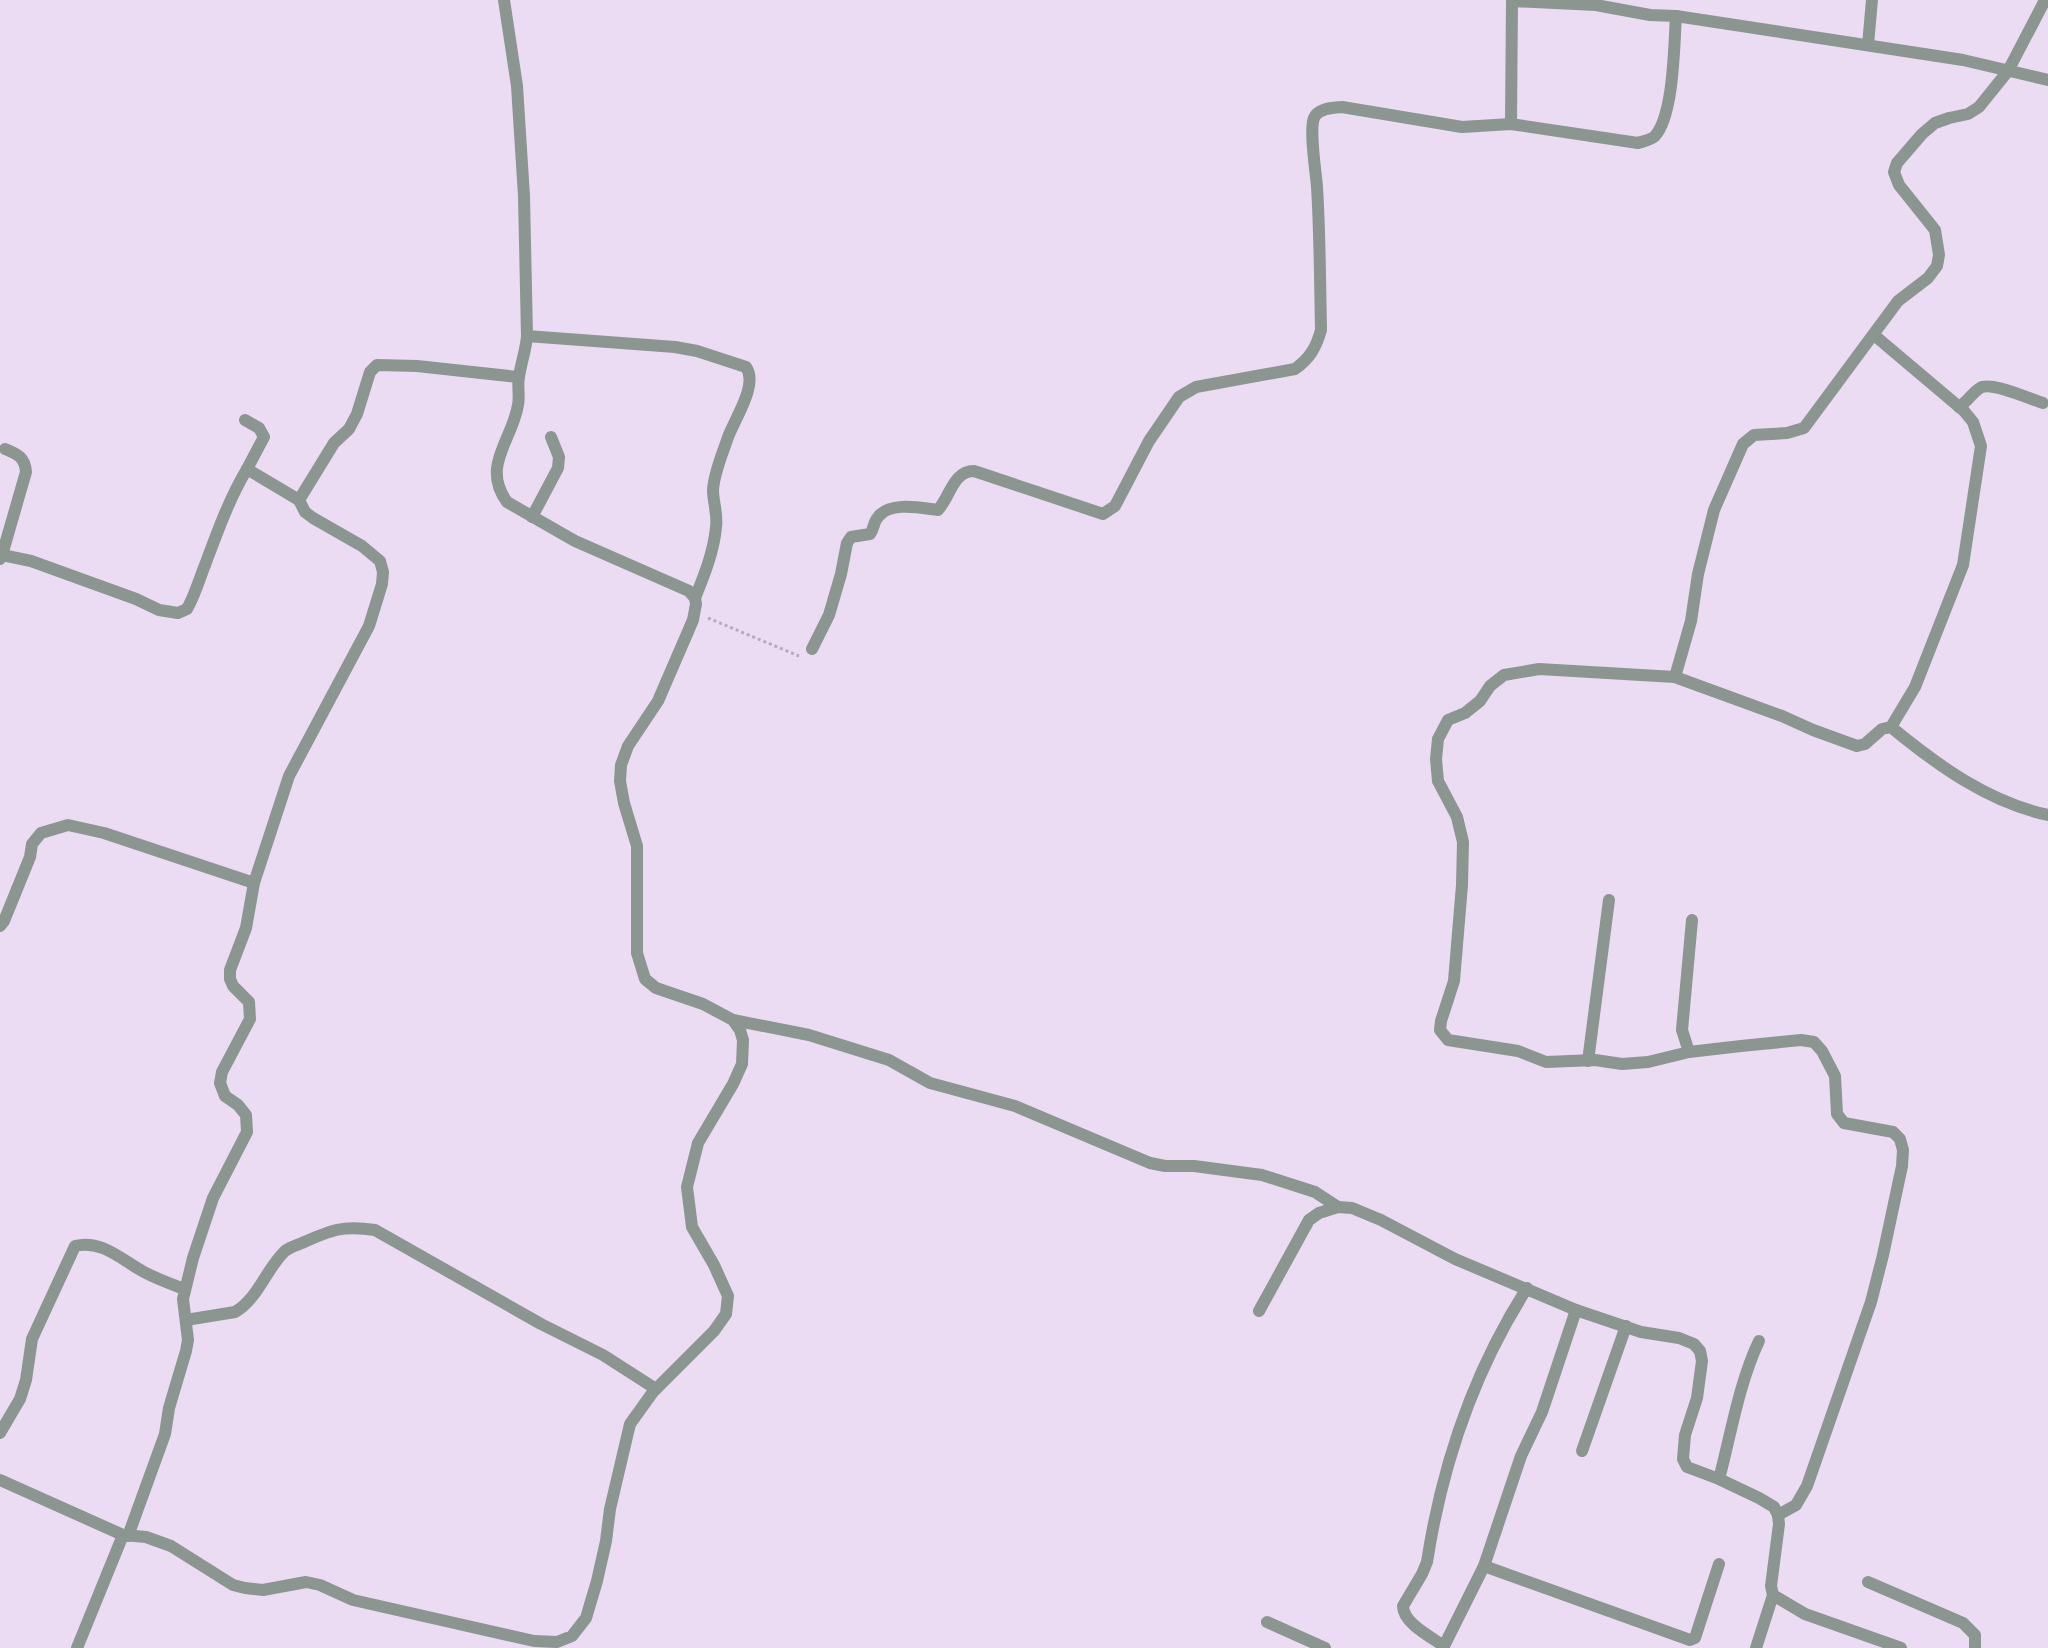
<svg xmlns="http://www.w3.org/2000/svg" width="2048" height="1648" font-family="'Sofia Sans Condensed',sans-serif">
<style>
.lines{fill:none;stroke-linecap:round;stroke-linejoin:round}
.path{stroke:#b6aabd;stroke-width:3;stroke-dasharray:3 3;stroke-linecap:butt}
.minor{stroke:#8a968f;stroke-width:12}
</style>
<rect width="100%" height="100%" fill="#ebdcf4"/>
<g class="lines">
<path class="path" d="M708,618L799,656"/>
<g class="minor">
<path d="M1512,1L1596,5L1650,15L1676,16"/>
<path d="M1868,45L1872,0"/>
<path d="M1511,124L1512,0"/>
<path d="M1874,335L1964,411L1973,422L1981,446L1963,565L1915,687L1891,727"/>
<path d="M527,336L675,347L697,351L746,367C759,385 733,421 727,440C722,455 714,473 713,490C713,502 718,515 716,527C714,551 704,576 695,598"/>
<path d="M1959,407C1967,402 1972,393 1980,388C1991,381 2029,399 2043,403"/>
<path d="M245,420L259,428L264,437L247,469"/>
<path d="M532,517L558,468L559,457L551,437"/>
<path d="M2,555L26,472C25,457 17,454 5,449"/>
<path d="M0,559L2,555L31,561L136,599L159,610L178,613L187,609C195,595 199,580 205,565C217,533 229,499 247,469L299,500"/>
<path d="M812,649L829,615L841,574L847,543L851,537L870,534C874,529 873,523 878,517C890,501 921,508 938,510C950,497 953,471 974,471L1103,514L1115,506L1149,441L1179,397L1196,387L1295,369C1310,358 1316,348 1321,330C1320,283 1320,235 1317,187C1316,172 1309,131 1314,118C1318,108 1333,108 1342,107L1462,127L1511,124L1638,143C1644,141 1651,140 1655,136C1674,115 1674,44 1676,16L1963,60L2048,80"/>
<path d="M1675,677L1691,621L1698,574L1714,510L1743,444L1754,435L1787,433L1804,428L1898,301L1928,278L1937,266L1939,255L1935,230L1899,185L1894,172L1897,163L1922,134L1935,123L1949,118L1968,114L1979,107L2008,71L2045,0"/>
<path d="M0,926L4,921L30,857L32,844L41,833L68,825L104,833L254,883"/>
<path d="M733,1020L809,1035L889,1060L930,1083L1015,1106L1150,1163L1165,1166H1194L1262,1175L1315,1192L1338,1207"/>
<path d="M1689,1052L1682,1030L1692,920"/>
<path d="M1588,1061L1609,900"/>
<path d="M1259,1311L1309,1220L1319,1213L1338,1207L1352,1208L1381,1220L1455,1259L1576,1310L1641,1332L1679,1338L1694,1344L1700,1351L1702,1361L1697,1398L1685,1435L1683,1459L1687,1467L1719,1479L1759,1498L1774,1507L1778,1515L1779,1524L1771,1586L1773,1595L1805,1614L1901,1648"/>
<path d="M186,1320L235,1312C258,1299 266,1269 285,1251C290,1247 297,1245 302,1243C331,1230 343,1225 375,1230L541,1324L603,1355L656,1389"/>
<path d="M0,1433L20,1399L26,1380L32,1339L75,1246C102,1239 123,1261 144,1272C157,1279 171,1284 184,1289"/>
<path d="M1582,1451L1626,1326"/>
<path d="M1719,1479C1731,1434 1739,1383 1759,1341"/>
<path d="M0,1480L123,1535L146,1537L171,1546L233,1585L245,1588L263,1590L306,1582L320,1585L353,1600L534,1641L557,1642L572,1636L586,1618L597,1581L606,1541L610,1509L630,1424L653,1392L714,1331L726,1314L728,1296L714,1265L692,1227L687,1187L698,1143L733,1084L742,1064L743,1040L740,1030L733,1020L703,1004L656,988L645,979L637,953V846L624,803L620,781L621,765L628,746L658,701L693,620L696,604L695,598L689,591L575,541L507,502C481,466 512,441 518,405C520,396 517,386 519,377C521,363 526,350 527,336L524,196L517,86L504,0"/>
<path d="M1778,1515L1796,1505L1807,1486L1871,1302L1883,1255L1902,1166L1903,1150L1900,1139L1893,1132L1844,1123L1837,1114L1835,1076L1822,1051L1814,1042L1801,1040L1741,1046L1689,1052L1648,1062L1622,1064L1595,1060L1546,1062L1518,1051L1448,1040L1440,1030L1441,1021L1454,981L1462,885L1463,842L1457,817L1438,781L1436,759L1438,739L1448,720L1465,713L1480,701L1490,686L1504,675L1539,669L1675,677L1782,716L1813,730L1857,746L1865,744L1882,729L1891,727C1937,765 1988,802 2048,815"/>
<path d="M128,1536L165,1434L169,1408L186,1351L188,1340L183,1299L193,1258L213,1198L247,1132L246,1115L238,1105L225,1096L220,1083L222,1072L250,1019L249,1002L233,986L230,979V970L246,928L254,883L289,776L369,626L382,584L383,572L380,561L362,546L313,518L305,512L299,500L334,443L349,429L357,414L370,372L377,365L417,366L518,377"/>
<path d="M1484,1566L1690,1640L1695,1638L1719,1564"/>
<path d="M1868,1582L1963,1623L1975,1635V1648"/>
<path d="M1267,1622L1325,1648"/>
<path d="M1444,1646C1431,1637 1403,1623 1403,1606L1422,1574L1427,1562C1442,1465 1474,1371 1527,1288"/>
<path d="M77,1648L123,1535"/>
<path d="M1443,1648L1484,1566L1521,1456L1542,1412L1576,1310"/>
<path d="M1756,1648L1773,1595"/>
</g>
</g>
</svg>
